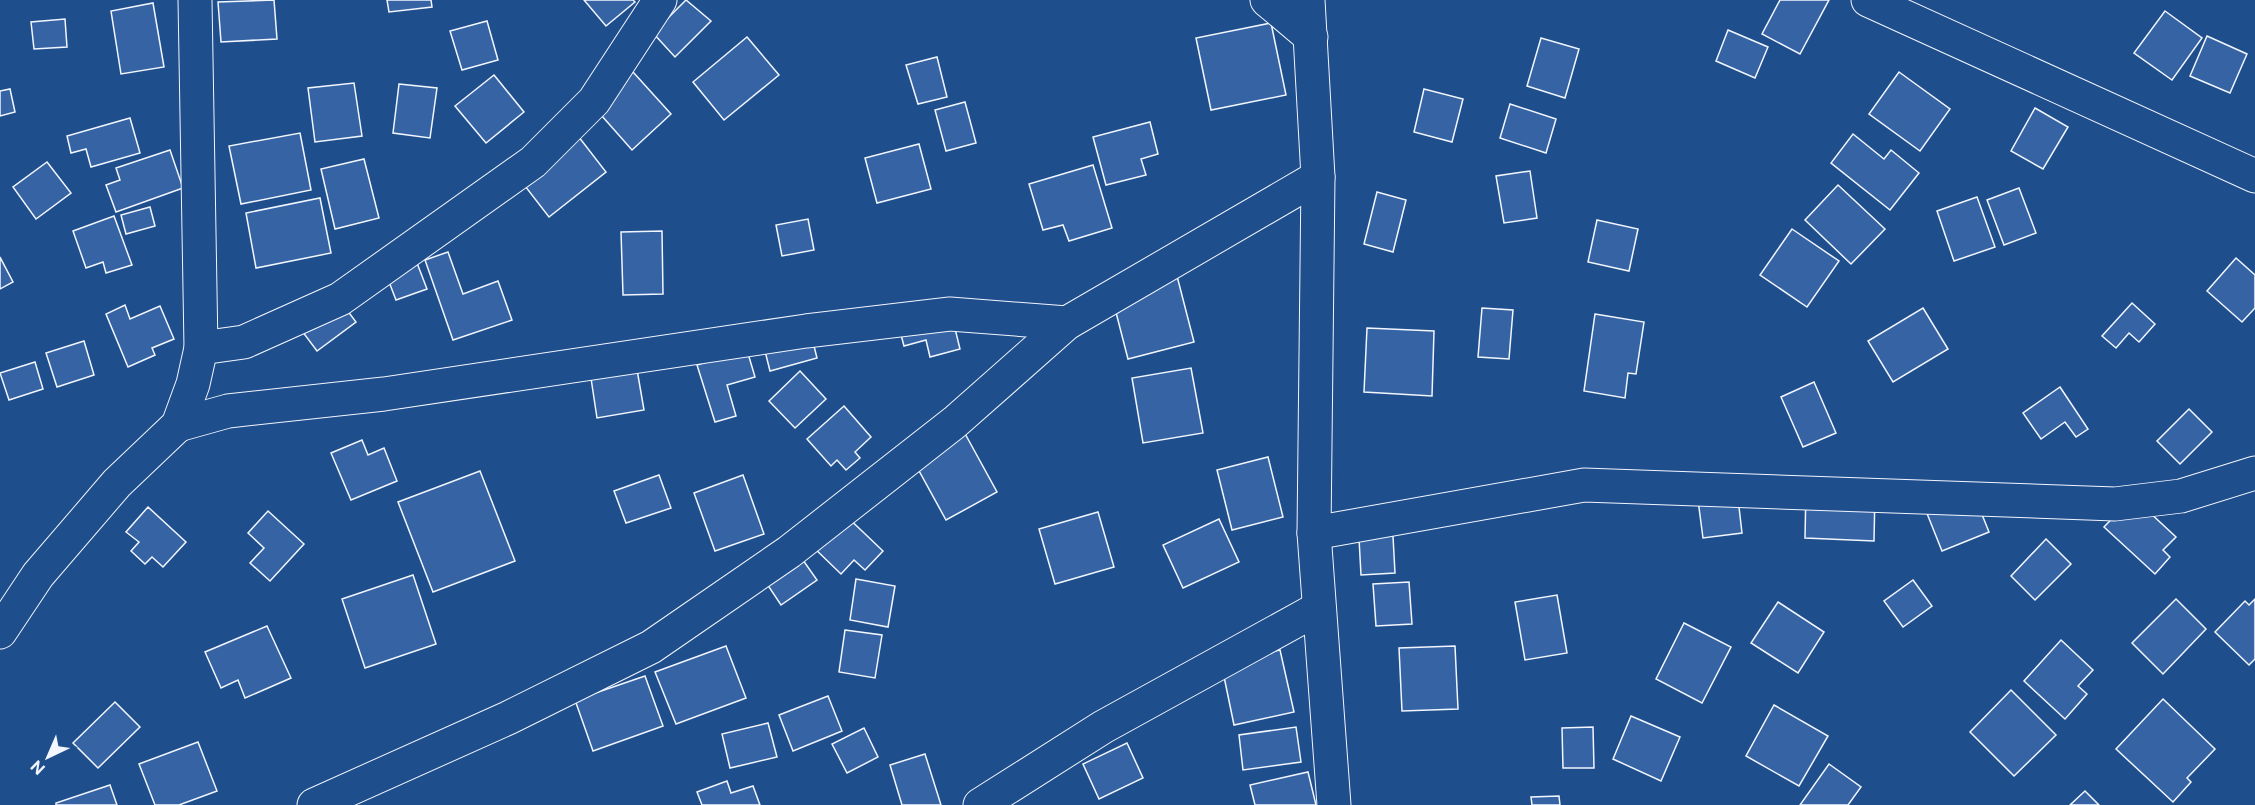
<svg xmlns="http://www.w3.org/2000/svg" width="2255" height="805" font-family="'Public Sans',sans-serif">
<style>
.building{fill:#3563a3;stroke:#f2f6ff;stroke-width:1.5}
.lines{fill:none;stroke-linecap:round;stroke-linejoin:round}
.minor-casing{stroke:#f2f6ff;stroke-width:35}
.minor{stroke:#1f4e8c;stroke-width:33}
</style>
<rect width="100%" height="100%" fill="#1f4e8c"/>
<g class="building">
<path d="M274,0L277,39L221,42L218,2Z"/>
<path d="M387,0H431L432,7L389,12Z"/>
<path d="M584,0H633L635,2L606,26Z"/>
<path d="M686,0L711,21L675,57L653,33Z"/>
<path d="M1780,0H1829L1800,54L1762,34Z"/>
<path d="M153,3L164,67L121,74L111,11Z"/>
<path d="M2165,11L2202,38L2172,80L2134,53Z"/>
<path d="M65,19L67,47L34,49L31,22Z"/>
<path d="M487,21L498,60L462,70L450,31Z"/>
<path d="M1271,23L1286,95L1211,110L1196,38Z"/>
<path d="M1728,30L1768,47L1755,78L1716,61Z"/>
<path d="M2207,36L2247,54L2230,93L2190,76Z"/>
<path d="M747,37L779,75L724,120L693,82Z"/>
<path d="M1541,38L1579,49L1565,98L1527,86Z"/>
<path d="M937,57L947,97L918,104L906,65Z"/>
<path d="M633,72L671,114L632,150L594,107Z"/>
<path d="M1899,72L1950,109L1920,151L1869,114Z"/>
<path d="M494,75L524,112L486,143L455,106Z"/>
<path d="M354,83L362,136L315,142L308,88Z"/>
<path d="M399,84L437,88L430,138L393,133Z"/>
<path d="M10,89L15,112L0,116V91Z"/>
<path d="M1424,89L1463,99L1452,142L1414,132Z"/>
<path d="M965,102L976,143L946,151L935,110Z"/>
<path d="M1510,104L1556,119L1546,153L1500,138Z"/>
<path d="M2035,108L2068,127L2043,169L2011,151Z"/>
<path d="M130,118L140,153L91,167L86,149L71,153L67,136Z"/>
<path d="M1150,122L1158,154L1141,159L1146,175L1106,185L1093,137Z"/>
<path d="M575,132L606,172L549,217L518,177Z"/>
<path d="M300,133L311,190L241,204L229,146Z"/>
<path d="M1853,134L1884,159L1891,150L1919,173L1890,210L1831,163Z"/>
<path d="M919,144L931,189L877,203L865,158Z"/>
<path d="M170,150L183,188L116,212L106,185L120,180L116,168Z"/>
<path d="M364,159L379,218L335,229L321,169Z"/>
<path d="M47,162L71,193L36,219L13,187Z"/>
<path d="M1093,165L1112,228L1069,241L1063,225L1043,230L1029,184Z"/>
<path d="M1530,171L1537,218L1504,223L1496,176Z"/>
<path d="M1838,185L1885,229L1851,264L1805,220Z"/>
<path d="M2019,188L2036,233L2004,245L1987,200Z"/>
<path d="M1377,192L1406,200L1393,252L1364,244Z"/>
<path d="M1977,197L1995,247L1954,261L1937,211Z"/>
<path d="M320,198L331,253L256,268L246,213Z"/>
<path d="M150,207L155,226L126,234L121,215Z"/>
<path d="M114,216L132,265L106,273L103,262L86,268L73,231Z"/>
<path d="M808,219L814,250L782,256L776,225Z"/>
<path d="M1597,220L1638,229L1629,271L1588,262Z"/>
<path d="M1792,229L1839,261L1807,307L1760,275Z"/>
<path d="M662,231L663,294L623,295L621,232Z"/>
<path d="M412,250L427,289L396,300L381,261Z"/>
<path d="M448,252L463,294L498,281L512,320L453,340L425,260Z"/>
<path d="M0,257L13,282L0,289Z"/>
<path d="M2236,258L2255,275V308L2242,322L2207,291Z"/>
<path d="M1177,276L1194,342L1128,359L1111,293Z"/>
<path d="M338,298L356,322L317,351L299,327Z"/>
<path d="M2132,303L2155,324L2139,342L2129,333L2116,348L2102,336Z"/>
<path d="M949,304L960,349L930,357L926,340L904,346L896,316Z"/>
<path d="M125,305L130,319L160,306L174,339L152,348L155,355L128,367L106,314Z"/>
<path d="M1482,308L1513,310L1509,359L1478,357Z"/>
<path d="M1923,308L1948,349L1893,382L1868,341Z"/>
<path d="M1595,314L1644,322L1636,374L1628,373L1625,398L1584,391Z"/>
<path d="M1367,328L1434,331L1432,396L1364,392Z"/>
<path d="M810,330L817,358L770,371L763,343Z"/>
<path d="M84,341L94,375L57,387L46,353Z"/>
<path d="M747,350L755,377L727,385L736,416L715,422L697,365Z"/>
<path d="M635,358L644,410L597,418L589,365Z"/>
<path d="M35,362L43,389L9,400L0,373Z"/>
<path d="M1191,368L1203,433L1143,443L1132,378Z"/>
<path d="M800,371L826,399L795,428L769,401Z"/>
<path d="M1814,382L1836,433L1803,447L1781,397Z"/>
<path d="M2060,387L2088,429L2076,437L2065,422L2041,439L2023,413Z"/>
<path d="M844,406L871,437L855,452L860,458L846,470L837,460L831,466L807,439Z"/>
<path d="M2189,409L2212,432L2180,464L2157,441Z"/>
<path d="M963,430L997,492L946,520L912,458Z"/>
<path d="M362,440L368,455L384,448L397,481L351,500L331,453Z"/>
<path d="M1268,457L1283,517L1232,530L1217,470Z"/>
<path d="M480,471L515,561L433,592L398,502Z"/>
<path d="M659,475L671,508L626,523L614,491Z"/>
<path d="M743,475L764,534L715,551L694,493Z"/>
<path d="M1736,481L1742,533L1703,538L1696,485Z"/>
<path d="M1806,488L1875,491L1874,541L1805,538Z"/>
<path d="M1973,492L1989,532L1942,551L1926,511Z"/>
<path d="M2133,497L2176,537L2163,550L2170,557L2155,574L2104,527Z"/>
<path d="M148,507L186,542L163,567L152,557L145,564L131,551L139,542L126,532Z"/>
<path d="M268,511L304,544L270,581L250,563L264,548L248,533Z"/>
<path d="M842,512L883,551L865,570L854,560L841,574L811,545Z"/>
<path d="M1098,512L1114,567L1055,584L1039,529Z"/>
<path d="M1392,518L1395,573L1361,575L1358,520Z"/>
<path d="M1219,519L1239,562L1183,588L1163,545Z"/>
<path d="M2046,539L2071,564L2035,600L2011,576Z"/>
<path d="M798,553L817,580L781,605L763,578Z"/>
<path d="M413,575L436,644L365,668L342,599Z"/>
<path d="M856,579L895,586L888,627L850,620Z"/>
<path d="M1913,580L1932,606L1903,627L1884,601Z"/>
<path d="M1409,582L1412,624L1376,626L1373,584Z"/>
<path d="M1557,595L1567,653L1525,660L1515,602Z"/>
<path d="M2176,599L2206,629L2163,674L2132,643Z"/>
<path d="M2255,599V659L2249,665L2215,632L2245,601L2249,605Z"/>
<path d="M1778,602L1824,632L1798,673L1751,643Z"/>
<path d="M1684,623L1731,647L1702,703L1656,679Z"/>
<path d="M267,626L291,678L245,698L238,680L221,688L205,652Z"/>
<path d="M845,630L882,635L875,678L839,672Z"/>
<path d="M2061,640L2093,670L2078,686L2087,694L2065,719L2024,681Z"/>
<path d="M726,646L746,698L676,724L655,672Z"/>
<path d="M1455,646L1458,709L1402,711L1399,648Z"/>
<path d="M1280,650L1294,712L1234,725L1221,662Z"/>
<path d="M645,676L663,726L593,751L575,700Z"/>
<path d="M2011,690L2056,735L2014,776L1970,732Z"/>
<path d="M828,696L842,731L793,751L779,715Z"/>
<path d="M2163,699L2215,749L2187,778L2191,782L2173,802L2116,749Z"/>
<path d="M115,702L140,727L98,768L73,743Z"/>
<path d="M1774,705L1828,736L1799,786L1746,756Z"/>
<path d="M1631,716L1680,737L1661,781L1613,759Z"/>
<path d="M768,723L777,757L730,768L722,734Z"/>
<path d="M1296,727L1301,762L1243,770L1239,735Z"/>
<path d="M1593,727L1594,768H1563L1562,728Z"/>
<path d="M864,728L878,757L847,773L832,744Z"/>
<path d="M198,742L217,791L179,805H155L139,764Z"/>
<path d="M1127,743L1143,778L1099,799L1083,764Z"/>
<path d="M925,754L941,805H902L890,765Z"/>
<path d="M1829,764L1861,787L1848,805H1800Z"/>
<path d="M1308,772L1316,805H1255L1250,785Z"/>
<path d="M727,781L731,793L753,786L760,805H702L697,792Z"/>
<path d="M110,785L117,805H56V803Z"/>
<path d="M2085,791L2099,805H2070Z"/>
<path d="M1559,796L1560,805H1532L1531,797Z"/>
</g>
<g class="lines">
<defs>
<g id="minor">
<path d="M1267,0L1311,37"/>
<path d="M1308,0L1318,177L1314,533L1334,805"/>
<path d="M1868,0L2255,176"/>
<path d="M201,348L244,342L340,299L533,162L594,101L660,0"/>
<path d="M178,425L228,411L384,394L806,331L950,314L1067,323"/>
<path d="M1314,533L1584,485L2115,504L2181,496L2255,473"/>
<path d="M0,632L38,575L117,483L178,425L193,384L201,348L195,0"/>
<path d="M314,805L508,718L651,647L789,552L955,422L1067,323L1318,177"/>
<path d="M980,805L1103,727L1319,608"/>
</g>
</defs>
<use href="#minor" class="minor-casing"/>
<use href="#minor" class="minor"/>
</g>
<g transform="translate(48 757) rotate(224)" stroke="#1f4e8c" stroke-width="4.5" paint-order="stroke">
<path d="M0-4.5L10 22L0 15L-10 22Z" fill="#f2f6ff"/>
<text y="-9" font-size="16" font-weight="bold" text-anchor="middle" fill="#f2f6ff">N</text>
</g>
</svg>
